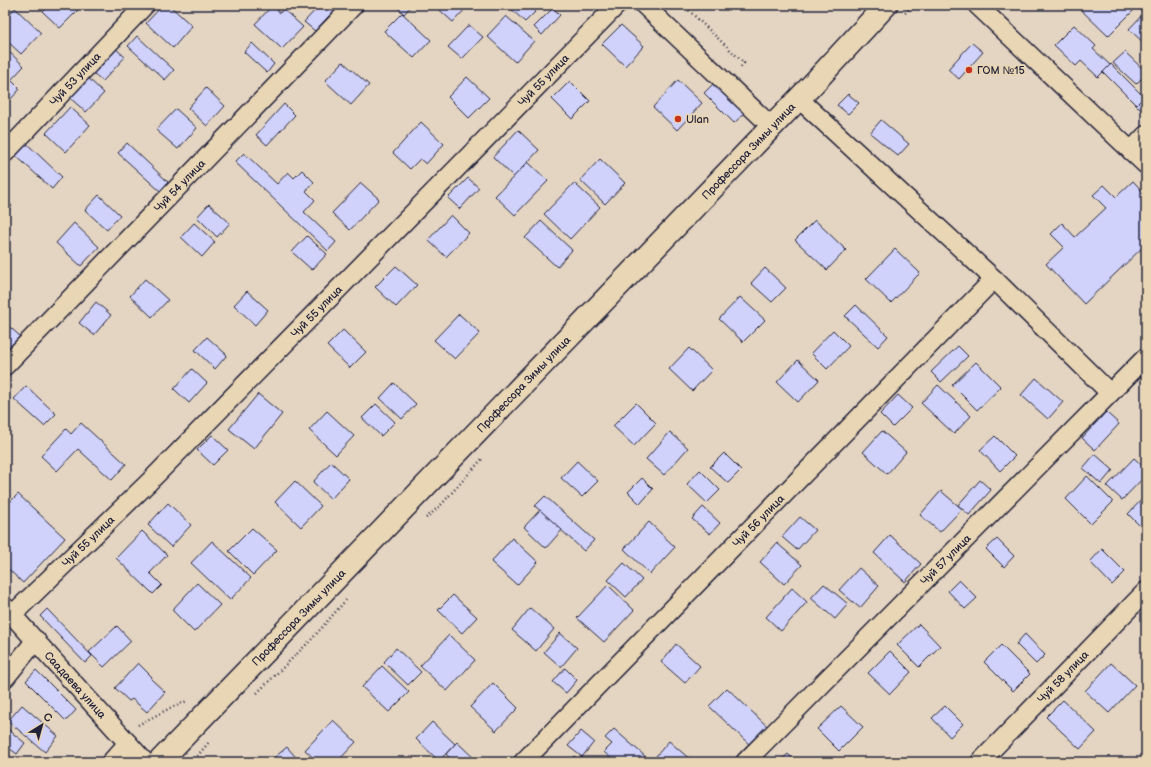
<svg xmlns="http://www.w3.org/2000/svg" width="1151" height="767" font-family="'Balsamiq Sans',sans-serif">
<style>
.building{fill:#d0d2fb;stroke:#22223b}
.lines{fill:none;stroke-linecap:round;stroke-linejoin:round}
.minor-casing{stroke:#22223b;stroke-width:21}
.tertiary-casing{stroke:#22223b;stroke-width:25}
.path{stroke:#22223b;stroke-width:2.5;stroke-dasharray:1 3;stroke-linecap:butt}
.minor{stroke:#e9d6b4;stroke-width:18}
.tertiary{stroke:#e9d6b4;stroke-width:22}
.poi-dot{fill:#c8321e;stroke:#e9d6b4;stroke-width:1.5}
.labels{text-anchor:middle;stroke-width:3.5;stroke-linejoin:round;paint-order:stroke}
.poi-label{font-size:11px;fill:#22223b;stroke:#e9d6b4;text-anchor:start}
.street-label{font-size:11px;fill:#22223b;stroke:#e9d6b4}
</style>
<rect width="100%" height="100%" fill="#e4d5c2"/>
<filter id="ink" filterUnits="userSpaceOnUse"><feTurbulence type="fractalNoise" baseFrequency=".025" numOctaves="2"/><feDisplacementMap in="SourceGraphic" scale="8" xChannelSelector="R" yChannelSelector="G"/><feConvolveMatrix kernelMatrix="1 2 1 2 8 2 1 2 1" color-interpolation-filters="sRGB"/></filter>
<g filter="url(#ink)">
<g class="building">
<path d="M50,5H73L78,10L60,28L43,12Z"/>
<path d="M163,5H169L192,26L173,48L146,23Z"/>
<path d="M320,5H339L315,31L304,22Z"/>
<path d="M395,5H410L411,6L404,14Z"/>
<path d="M434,5H469L453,22Z"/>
<path d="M507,5H527L535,12L525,22Z"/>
<path d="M1076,5H1129L1134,10L1108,36Z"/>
<path d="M272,6L280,13L283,9L303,27L282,49L255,24Z"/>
<path d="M15,8L41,33L21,54L5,39V19Z"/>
<path d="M553,8L560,15L542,35L534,27Z"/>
<path d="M1146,11V45L1129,29Z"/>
<path d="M402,13L431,40L414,58L384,31Z"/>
<path d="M506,16L534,41L515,62L487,36Z"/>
<path d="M469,25L483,37L462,59L448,47Z"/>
<path d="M621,25L644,46L625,66L602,44Z"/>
<path d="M1074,25L1096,46L1093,49L1110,65L1098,77L1081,61L1076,66L1054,45Z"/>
<path d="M137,36L174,70L165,80L128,46Z"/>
<path d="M252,43L274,64L267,73L244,52Z"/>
<path d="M972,43L983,52L959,79L948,69Z"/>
<path d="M5,48L24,66L11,80L20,89L9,101L5,97Z"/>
<path d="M115,48L125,57L103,81L93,73Z"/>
<path d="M1125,52L1146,72V74L1136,84L1113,63Z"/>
<path d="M343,62L369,85L351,105L325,81Z"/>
<path d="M1111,64L1144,97L1136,105L1103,72Z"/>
<path d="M467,77L489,98L469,118L448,97Z"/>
<path d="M88,78L104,93L86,112L70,98Z"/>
<path d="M678,80L702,103L677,130L653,107Z"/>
<path d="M570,81L590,101L572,119L552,99Z"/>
<path d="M715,82L745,113L734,123L704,93Z"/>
<path d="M206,88L225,106L207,126L188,108Z"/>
<path d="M848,94L859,103L848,114L837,105Z"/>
<path d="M1146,95V115L1136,105Z"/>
<path d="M284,104L295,115L267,145L256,135Z"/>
<path d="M70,107L90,125L66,152L46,133Z"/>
<path d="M176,109L197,128L178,149L156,130Z"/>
<path d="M881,120L909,144L898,156L870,133Z"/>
<path d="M421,122L444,144L426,164L420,159L410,169L393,153Z"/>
<path d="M518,130L539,150L514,177L493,157Z"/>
<path d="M24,141L62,177L52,189L13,153Z"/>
<path d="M127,143L168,182L160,191L118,153Z"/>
<path d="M244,153L277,184L288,172L294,178L302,170L314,182L306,191L315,200L304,212L336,242L328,251L235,162Z"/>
<path d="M600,159L625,183L605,204L580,180Z"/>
<path d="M528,162L548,181L515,215L495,196Z"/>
<path d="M468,178L479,188L460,209L448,198Z"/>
<path d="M1133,181L1146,195V244L1084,304L1046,264L1064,247L1051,234L1062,223L1075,237L1106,208L1093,195L1104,185L1116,197Z"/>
<path d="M361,183L379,199L350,230L332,213Z"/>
<path d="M574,183L600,207L570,239L544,214Z"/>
<path d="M99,195L120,215L107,230L85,210Z"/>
<path d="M5,199L12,206L5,214Z"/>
<path d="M209,204L230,223L217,237L197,217Z"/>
<path d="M451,215L469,233L446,257L428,240Z"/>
<path d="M815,220L846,250L827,270L795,240Z"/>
<path d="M541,221L572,250L557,267L525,238Z"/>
<path d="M74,223L99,247L81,266L56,243Z"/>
<path d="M194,223L215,242L202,257L181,237Z"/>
<path d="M307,236L327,254L312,270L292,252Z"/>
<path d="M895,249L920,273L891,303L866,279Z"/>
<path d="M396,266L417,285L396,307L375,287Z"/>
<path d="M765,268L786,288L772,302L751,283Z"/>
<path d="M145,279L168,300L152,317L130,296Z"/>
<path d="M247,291L268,310L255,325L234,305Z"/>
<path d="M740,297L765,320L743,342L719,319Z"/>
<path d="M96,302L111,315L94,335L79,323Z"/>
<path d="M856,305L888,336L878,347L845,316Z"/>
<path d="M459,314L480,333L455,359L434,340Z"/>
<path d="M5,323L20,336L5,352Z"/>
<path d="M343,330L366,352L350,368L327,346Z"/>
<path d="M833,330L849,346L827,369L811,353Z"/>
<path d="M207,337L227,355L215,369L195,350Z"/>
<path d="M958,346L968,356L941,382L931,372Z"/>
<path d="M689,348L712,370L692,391L669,369Z"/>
<path d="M798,360L819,380L798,402L777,382Z"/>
<path d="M976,362L1001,387L977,410L952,385Z"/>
<path d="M192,369L207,383L189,403L174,389Z"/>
<path d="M1036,378L1063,402L1048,419L1021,395Z"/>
<path d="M394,383L416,404L402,419L380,398Z"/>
<path d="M938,385L971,416L954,434L921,403Z"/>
<path d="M26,386L56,414L44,426L14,399Z"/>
<path d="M258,394L282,414L254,449L229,429Z"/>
<path d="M898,395L912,408L893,427L880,414Z"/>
<path d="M636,403L656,423L634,446L613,426Z"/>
<path d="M376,404L395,422L381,436L362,418Z"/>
<path d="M327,411L354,436L336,455L309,430Z"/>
<path d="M1106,412L1119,424L1095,450L1082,438Z"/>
<path d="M81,423L126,464L112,480L78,449L57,471L41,456L66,429L71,434Z"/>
<path d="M882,431L906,452L887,474L863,452Z"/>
<path d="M670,432L688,448L664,475L646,459Z"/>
<path d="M212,435L228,450L213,465L197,450Z"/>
<path d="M995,436L1015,456L1000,471L980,450Z"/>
<path d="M724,453L741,470L728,483L710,467Z"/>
<path d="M1095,454L1113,470L1101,484L1083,468Z"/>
<path d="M1134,458L1146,469V475L1122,500L1107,486Z"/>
<path d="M577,461L598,481L582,497L561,478Z"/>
<path d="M331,462L349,479L331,499L313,482Z"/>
<path d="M700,470L720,490L707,503L687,484Z"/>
<path d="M1087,476L1113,502L1091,524L1066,499Z"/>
<path d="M642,478L653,489L640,504L628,492Z"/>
<path d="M980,480L991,490L969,515L958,505Z"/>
<path d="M295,481L321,506L301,527L275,502Z"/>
<path d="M941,491L962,509L940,532L920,515Z"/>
<path d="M18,494L65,538L23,583L5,566V507Z"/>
<path d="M1146,495V532L1128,514Z"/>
<path d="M545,496L594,540L584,551L535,506Z"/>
<path d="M168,503L191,525L171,547L148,525Z"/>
<path d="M703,507L720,523L710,534L692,519Z"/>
<path d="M540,510L562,530L546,548L524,527Z"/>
<path d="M800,517L815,530L797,550L782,537Z"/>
<path d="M649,522L675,547L650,574L624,549Z"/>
<path d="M252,528L277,550L253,575L229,551Z"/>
<path d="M142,531L167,555L150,573L162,585L153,594L116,558Z"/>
<path d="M890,535L921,564L905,582L874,553Z"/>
<path d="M512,538L538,562L517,585L491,562Z"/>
<path d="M997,539L1014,556L1004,567L986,549Z"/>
<path d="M212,541L251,578L230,600L191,563Z"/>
<path d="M777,543L802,565L784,584L760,562Z"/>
<path d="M1102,549L1125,572L1112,585L1090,562Z"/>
<path d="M624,563L642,580L626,597L608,580Z"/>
<path d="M859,568L879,586L860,608L839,590Z"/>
<path d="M959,580L977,598L965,609L948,591Z"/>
<path d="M197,583L220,605L194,632L172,610Z"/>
<path d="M824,584L848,604L835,619L811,598Z"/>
<path d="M608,585L634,610L604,642L577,618Z"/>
<path d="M792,588L807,602L781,631L766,617Z"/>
<path d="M453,595L477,617L462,633L438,610Z"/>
<path d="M530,608L554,629L536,651L512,630Z"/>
<path d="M47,609L92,656L85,663L40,616Z"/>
<path d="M919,624L940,646L919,667L897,645Z"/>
<path d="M117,626L131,641L104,667L89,652Z"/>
<path d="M560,633L577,648L561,667L544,652Z"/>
<path d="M1025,634L1045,655L1036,664L1016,644Z"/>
<path d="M449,635L475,660L447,691L420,666Z"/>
<path d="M676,644L700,666L685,683L661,662Z"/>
<path d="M1001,645L1030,674L1013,691L984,662Z"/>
<path d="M396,648L421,672L408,685L384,662Z"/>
<path d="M890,651L911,672L890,694L868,673Z"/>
<path d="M138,663L152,677L151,679L165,692L147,712L132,699L129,701L115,688Z"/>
<path d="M1111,663L1135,685L1109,713L1085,691Z"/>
<path d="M382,666L409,692L389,712L362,687Z"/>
<path d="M565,668L577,680L566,693L553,682Z"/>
<path d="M36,670L76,710L66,721L26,681Z"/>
<path d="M493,683L518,708L496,731L470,707Z"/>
<path d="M727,688L770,729L752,747L709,706Z"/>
<path d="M1063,700L1096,732L1080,749L1046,717Z"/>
<path d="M22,705L58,736L45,752L8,721Z"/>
<path d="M841,706L863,727L839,751L817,729Z"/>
<path d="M945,706L963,724L950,737L932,718Z"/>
<path d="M333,720L356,742L337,762H318L305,750Z"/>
<path d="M432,722L455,744L439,761L416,739Z"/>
<path d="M5,727L25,743L17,754L5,745Z"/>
<path d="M614,729L647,758L643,762H615L604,752L612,744L605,738Z"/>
<path d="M581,731L594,742L582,757L568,746Z"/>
<path d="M669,741L693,762H651Z"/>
<path d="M457,742L478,762H454L446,754Z"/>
<path d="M287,747L300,762H269Z"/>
<path d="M788,754L796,762H779Z"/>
<path d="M574,756L581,762H568Z"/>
</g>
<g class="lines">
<defs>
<g id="minor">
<path d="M644,5L771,126"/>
<path d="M977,5L1146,165"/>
<path d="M798,98L994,279L1110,393"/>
<path d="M1131,151L1146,135"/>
<path id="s1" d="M5,153L145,5"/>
<path id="s2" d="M5,366L354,5"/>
<path id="s3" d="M5,607L145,762"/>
<path id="s4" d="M12,615L149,482L617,5"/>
<path d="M5,678L36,640"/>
<path d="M111,762L128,743"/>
<path id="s5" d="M523,762L994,279"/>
<path id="s6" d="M745,762L1146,357"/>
<path id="s7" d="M980,762L1146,591"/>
</g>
<g id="tertiary">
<path id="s8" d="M159,762L812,85L886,5"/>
</g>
</defs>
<use href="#minor" class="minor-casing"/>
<use href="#tertiary" class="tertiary-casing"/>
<g class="path">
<path d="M683,5L744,63L739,69"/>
<path d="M905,13L913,5"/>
<path d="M426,518L440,506L482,459"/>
<path d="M257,693L311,640L346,600"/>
<path d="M138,725L172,707L187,701"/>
<path d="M192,762L210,741"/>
</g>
<use href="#minor" class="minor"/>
<use href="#tertiary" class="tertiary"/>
</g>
</g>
<g class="poi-dot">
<circle cx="969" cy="70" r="4"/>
<circle cx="678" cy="119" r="4"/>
</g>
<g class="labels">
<g class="poi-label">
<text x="977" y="74">ГОМ №15</text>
<text x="686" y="123">Ulan</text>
</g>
<g class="street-label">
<text dy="4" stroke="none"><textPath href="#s1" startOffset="102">Чуй 53 улица</textPath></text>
<text dy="4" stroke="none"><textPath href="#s4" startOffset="754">Чуй 55 улица</textPath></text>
<text dy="4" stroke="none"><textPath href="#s8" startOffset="849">Профессора Зимы улица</textPath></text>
<text dy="4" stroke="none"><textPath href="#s2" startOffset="251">Чуй 54 улица</textPath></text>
<text dy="4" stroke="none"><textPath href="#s4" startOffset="430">Чуй 55 улица</textPath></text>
<text dy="4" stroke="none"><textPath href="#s8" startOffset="525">Профессора Зимы улица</textPath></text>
<text dy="4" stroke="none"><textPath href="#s5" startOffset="337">Чуй 56 улица</textPath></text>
<text dy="4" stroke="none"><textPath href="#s4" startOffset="106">Чуй 55 улица</textPath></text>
<text dy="4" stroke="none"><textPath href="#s6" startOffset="285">Чуй 57 улица</textPath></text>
<text dy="4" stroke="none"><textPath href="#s8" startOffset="201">Профессора Зимы улица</textPath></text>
<text dy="4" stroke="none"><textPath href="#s7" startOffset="119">Чуй 58 улица</textPath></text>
<text dy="4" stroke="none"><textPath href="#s3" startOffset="105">Саадаева улица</textPath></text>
</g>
</g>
<rect width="1151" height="767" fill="none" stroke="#e9d6b4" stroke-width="20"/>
<rect x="10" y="10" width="1131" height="747" fill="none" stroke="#22223b" stroke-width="1.5" filter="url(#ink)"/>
<g transform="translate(42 725) rotate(37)" stroke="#e9d6b4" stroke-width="3" paint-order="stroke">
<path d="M0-3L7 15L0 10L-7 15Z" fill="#22223b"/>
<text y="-6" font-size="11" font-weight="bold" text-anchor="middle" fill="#22223b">С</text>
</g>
</svg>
